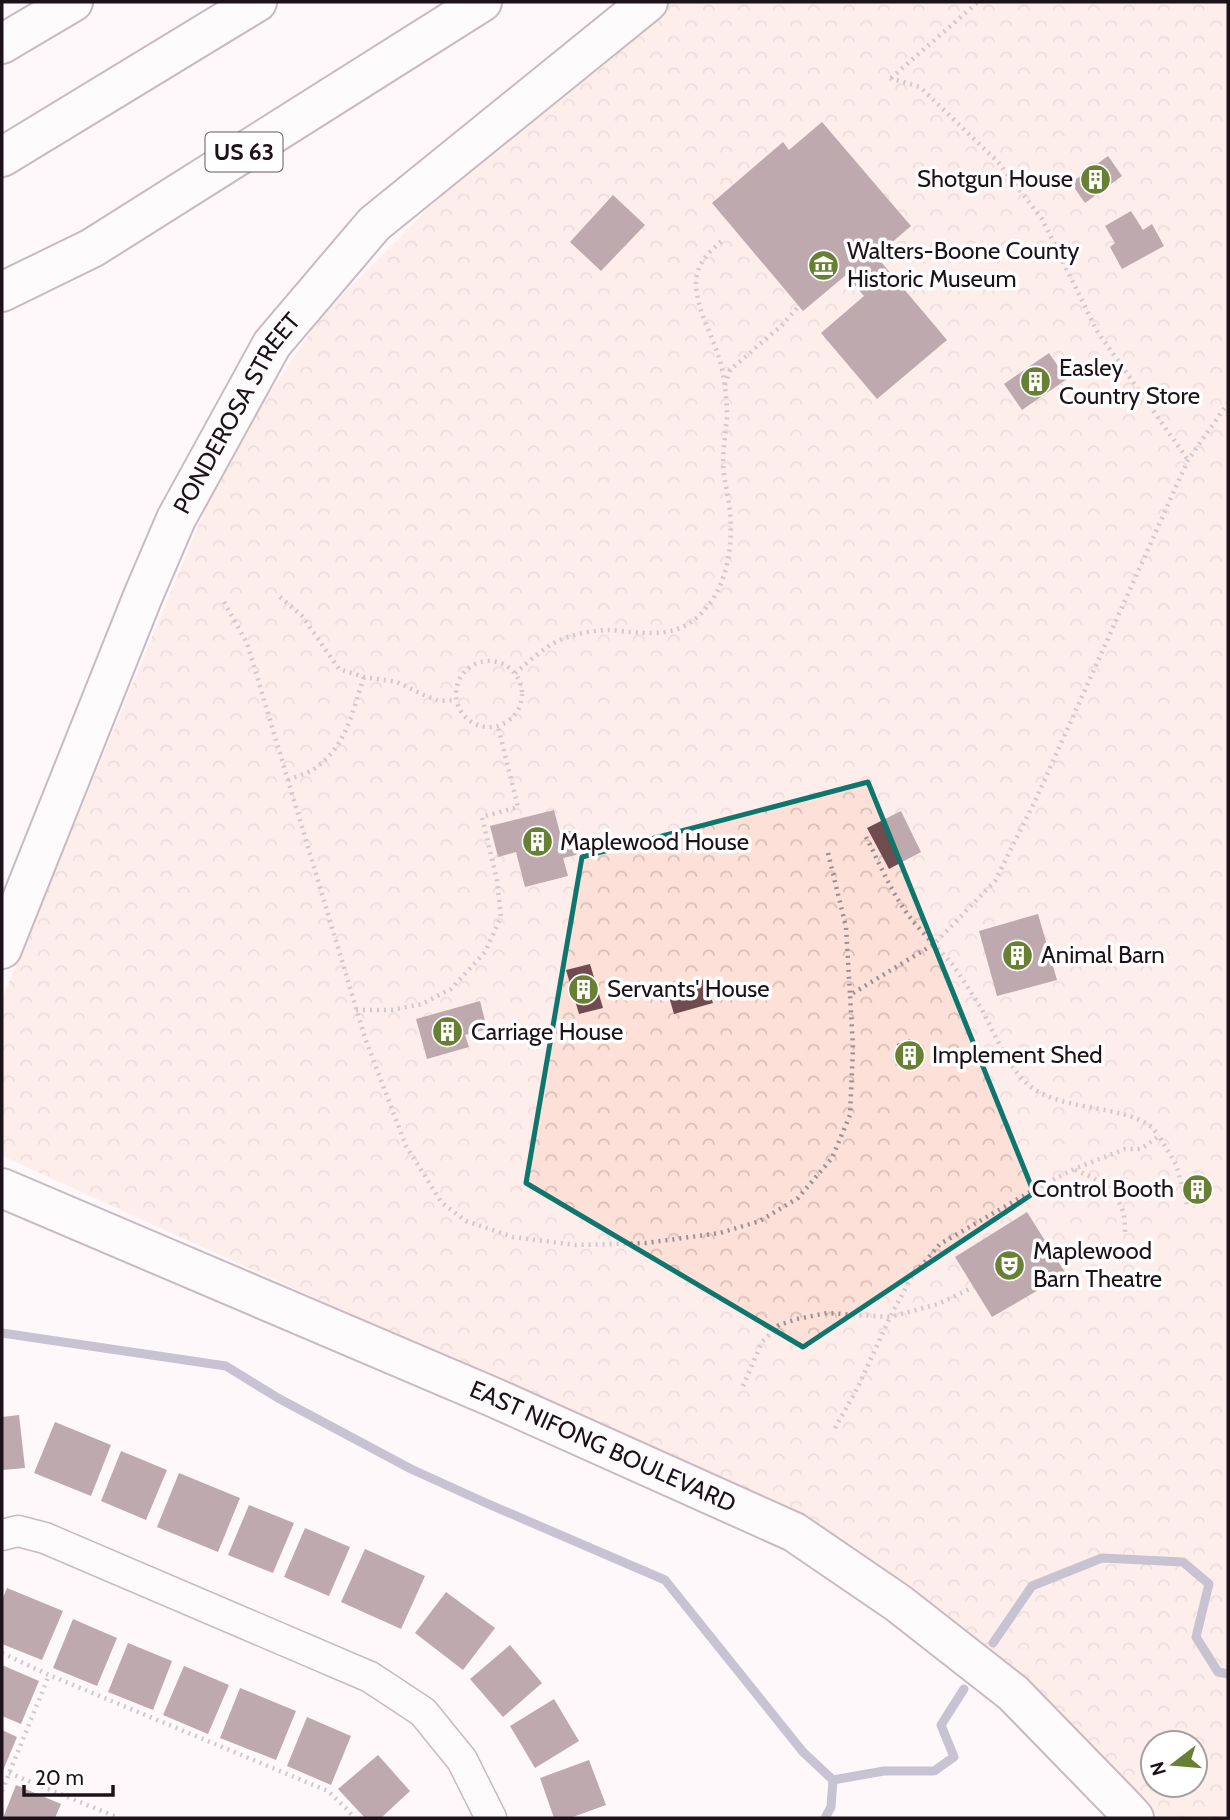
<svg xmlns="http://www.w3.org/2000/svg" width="1230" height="1820" font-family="Cabin,sans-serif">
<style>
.park{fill:url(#park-crowns);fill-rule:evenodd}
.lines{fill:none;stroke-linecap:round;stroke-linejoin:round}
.stream{stroke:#87849f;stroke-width:9}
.building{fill:#704b50}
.street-casing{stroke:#886d7d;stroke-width:33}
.secondary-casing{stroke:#886d7d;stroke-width:42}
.highway-casing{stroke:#886d7d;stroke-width:42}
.path{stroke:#999095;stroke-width:4.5;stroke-dasharray:2 5;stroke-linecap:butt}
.street{stroke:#fff;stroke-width:30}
.secondary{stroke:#fff;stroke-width:38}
.highway{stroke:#fff;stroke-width:38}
.marked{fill:none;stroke:#0f766e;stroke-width:5;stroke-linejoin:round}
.labels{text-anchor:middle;stroke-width:7;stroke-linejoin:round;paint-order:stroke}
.shield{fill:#fff;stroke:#61595e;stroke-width:2}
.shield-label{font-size:23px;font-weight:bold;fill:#1d1219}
.poi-label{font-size:24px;fill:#1d1219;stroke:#fff;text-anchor:start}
.street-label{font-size:24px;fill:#1d1219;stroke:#fff}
</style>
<defs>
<pattern id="park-crowns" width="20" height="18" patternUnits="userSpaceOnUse" patternTransform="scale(1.75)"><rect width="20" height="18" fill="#fde0d7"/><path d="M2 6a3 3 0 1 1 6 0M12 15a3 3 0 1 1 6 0" fill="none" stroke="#d8bfb8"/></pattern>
</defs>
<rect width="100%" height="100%" fill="#fef8fb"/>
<path class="park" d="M672,2H1228V1818H1159L1090,1744L907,1585L761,1496L348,1313L2,1156V999L228,454L321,317L481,155ZM1153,1743H1195V1785H1153Z"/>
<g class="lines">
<g class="stream">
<path d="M2,1333L226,1366L278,1398L411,1469L486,1503L665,1580L803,1752L833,1780L884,1771H934L954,1757L941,1725L964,1689"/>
<path d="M993,1643L1032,1586L1102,1558L1183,1562L1209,1584L1196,1637L1218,1672L1228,1674"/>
<path d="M825,1818L831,1807L833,1780"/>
</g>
</g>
<g class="building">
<path d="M822,122L911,226L876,256L947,340L877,399L821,333L864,296L846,275L803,311L712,203L783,142L789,150Z"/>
<path d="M1108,156L1122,176L1085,203L1071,183Z"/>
<path d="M613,195L645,225L601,271L570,242Z"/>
<path d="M1131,211L1143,230L1152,224L1164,246L1122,269L1110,247L1115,243L1105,226Z"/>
<path d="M1049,353L1067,379L1022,410L1004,384Z"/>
<path d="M554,810L560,833L570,831L578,836L581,849L576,855L563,858L568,876L525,887L516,852L498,857L490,826Z"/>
<path d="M901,811L921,852L889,869L867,828Z"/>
<path d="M1038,914L1057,980L997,996L979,931Z"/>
<path d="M590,964L603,1008L579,1014L566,970Z"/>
<path d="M705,979L713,1003L674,1014L667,990Z"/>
<path d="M480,1001L487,1029L465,1035L469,1047L427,1059L416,1019Z"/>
<path d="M910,1039L920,1065L908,1070L897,1044Z"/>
<path d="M1204,1175L1209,1198L1190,1202L1185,1180Z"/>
<path d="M1027,1212L1066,1274L992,1317L955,1257Z"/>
<path d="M19,1415L25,1468L2,1470V1417Z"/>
<path d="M55,1422L111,1445L91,1496L34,1473Z"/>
<path d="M121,1451L167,1470L146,1520L101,1501Z"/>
<path d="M179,1473L240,1498L218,1552L157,1527Z"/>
<path d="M249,1505L294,1523L273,1573L228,1555Z"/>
<path d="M305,1528L350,1547L329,1596L284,1577Z"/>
<path d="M365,1549L425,1576L401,1629L341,1602Z"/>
<path d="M7,1588L63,1611L42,1660L2,1644V1600Z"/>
<path d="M446,1592L495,1628L463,1670L415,1633Z"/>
<path d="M73,1619L117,1638L97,1686L53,1668Z"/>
<path d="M128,1643L172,1661L153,1710L108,1692Z"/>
<path d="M510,1645L542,1683L503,1717L470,1679Z"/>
<path d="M2,1665L39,1681L21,1724L2,1716Z"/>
<path d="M184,1666L229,1685L208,1734L163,1715Z"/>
<path d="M240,1688L296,1711L276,1760L220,1738Z"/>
<path d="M554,1699L579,1741L535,1768L510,1726Z"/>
<path d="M307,1717L351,1736L331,1785L287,1766Z"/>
<path d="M2,1730L17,1737L2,1773Z"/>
<path d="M378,1755L410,1791L381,1818H365L338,1789Z"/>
<path d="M589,1760L606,1805L570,1818H554L540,1778Z"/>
<path d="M16,1785L61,1804L55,1818H3Z"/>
</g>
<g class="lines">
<defs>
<path id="street" d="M2,1535L18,1531L45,1538L370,1677L423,1712L462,1760L491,1818"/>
<g id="secondary">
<path d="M2,44L73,2"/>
<path id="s1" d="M2,949L143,596L176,519L272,344L374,224L648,2"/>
<path id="s2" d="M2,1188L495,1398L794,1532L898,1603L1013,1693L1125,1808L1134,1818"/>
</g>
<g id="highway">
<path d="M2,157L257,2"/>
<path d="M2,292L92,248L482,2"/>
</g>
</defs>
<use href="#street" class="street-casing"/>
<use href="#secondary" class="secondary-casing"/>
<use href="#highway" class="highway-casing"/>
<g class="path">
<path d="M890,78L920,87L998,162L1042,219L1097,331L1188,460"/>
<path d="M891,78L978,2"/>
<path d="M725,385L730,370L781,326L799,306"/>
<path d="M280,597L302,616L339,669L364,677L397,682L426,696L440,701L456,700"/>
<path d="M224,602L247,643L365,1038L406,1146L442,1203L466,1221L513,1237L576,1245L646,1243L720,1233L760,1221L798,1198L832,1158L850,1115L853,1048L850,995L934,944L995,881L1036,799L1188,460L1228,403"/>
<circle cx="489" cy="694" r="33"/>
<path d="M515,673C531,660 548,643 568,637C580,633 596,630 609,630C616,630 624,632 631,632C662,635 686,633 707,607C728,582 733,543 730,511C728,495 724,480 723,464C723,448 726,432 727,416C727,400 725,384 722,369C716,340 696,312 696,282C697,262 710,251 724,239"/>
<path d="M288,780C296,776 307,774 314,769C347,746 352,712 364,677"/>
<path d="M866,837C880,864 891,892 909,916C922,933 938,948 952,964C960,975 968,988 976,1000C995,1029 1006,1072 1037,1091C1069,1110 1120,1106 1149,1125C1153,1127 1156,1133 1159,1136"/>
<path d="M828,853L846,927L850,995"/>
<path d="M356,1010H392L422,1004L451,989L485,952L501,917L497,880L482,817L518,807L498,727"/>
<path d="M1075,1170C1096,1178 1116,1189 1123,1212C1125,1219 1125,1228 1125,1235"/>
<path d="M743,1386L762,1342L779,1325L797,1319L827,1313L890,1317L938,1304L974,1287"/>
<path d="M835,1428L858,1387L890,1317L911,1278L940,1244L1037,1188L1074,1169L1125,1149H1141L1159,1136L1176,1164L1187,1204"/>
<path d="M2,1653L49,1675L328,1791L348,1810L354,1818"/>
<path d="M9,1773L119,1818"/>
<path d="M2,1791L49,1675"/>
</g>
<use href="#street" class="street"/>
<use href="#secondary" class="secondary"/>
<use href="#highway" class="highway"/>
</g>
<path d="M0 0H1230V1820H0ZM868,782L1034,1193L803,1347L526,1183L582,857Z" fill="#fef8fb" fill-opacity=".55" fill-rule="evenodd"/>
<path class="marked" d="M868,782L1034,1193L803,1347L526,1183L582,857Z"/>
<defs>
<symbol id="building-disc" viewBox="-11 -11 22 22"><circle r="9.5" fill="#678033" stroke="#fff"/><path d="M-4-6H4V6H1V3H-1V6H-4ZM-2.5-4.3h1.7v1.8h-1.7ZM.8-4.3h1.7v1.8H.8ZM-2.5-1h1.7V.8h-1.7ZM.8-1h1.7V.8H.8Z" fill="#fff"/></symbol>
<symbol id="museum-disc" viewBox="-11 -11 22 22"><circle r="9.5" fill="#678033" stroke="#fff"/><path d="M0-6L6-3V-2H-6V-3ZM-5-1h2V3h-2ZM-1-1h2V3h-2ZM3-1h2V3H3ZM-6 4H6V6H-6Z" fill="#fff"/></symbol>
<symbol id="theatre-disc" viewBox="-11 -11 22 22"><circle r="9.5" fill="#678033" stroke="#fff"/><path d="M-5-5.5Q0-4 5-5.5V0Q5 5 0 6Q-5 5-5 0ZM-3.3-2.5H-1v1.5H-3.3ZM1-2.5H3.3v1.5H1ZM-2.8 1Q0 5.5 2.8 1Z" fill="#fff"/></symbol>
</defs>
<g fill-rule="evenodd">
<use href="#building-disc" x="1078" y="162" width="35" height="35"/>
<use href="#museum-disc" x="806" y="248" width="35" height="35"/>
<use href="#building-disc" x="1018" y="364" width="35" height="35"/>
<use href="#building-disc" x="520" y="824" width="35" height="35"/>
<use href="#building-disc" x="1000" y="938" width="35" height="35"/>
<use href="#building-disc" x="566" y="972" width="35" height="35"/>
<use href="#building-disc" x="430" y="1014" width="35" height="35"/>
<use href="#building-disc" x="892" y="1038" width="35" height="35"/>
<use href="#building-disc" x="1180" y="1172" width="35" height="35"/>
<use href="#theatre-disc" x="992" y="1248" width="35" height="35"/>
</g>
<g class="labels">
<rect class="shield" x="205.5" y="132.5" width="77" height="39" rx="5"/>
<g class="shield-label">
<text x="244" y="160">US 63</text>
</g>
<g class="poi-label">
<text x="1073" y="187" text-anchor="end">Shotgun House</text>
<text x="847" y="259">Walters-Boone County<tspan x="847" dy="28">Historic Museum</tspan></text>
<text x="1059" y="376">Easley<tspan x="1059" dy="28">Country Store</tspan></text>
<text x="560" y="850">Maplewood House</text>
<text x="1041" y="963">Animal Barn</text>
<text x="607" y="997">Servants' House</text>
<text x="471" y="1040">Carriage House</text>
<text x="932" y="1063">Implement Shed</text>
<text x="1174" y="1197" text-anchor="end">Control Booth</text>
<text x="1033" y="1259">Maplewood<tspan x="1033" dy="28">Barn Theatre</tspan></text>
</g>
<g class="street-label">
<text dy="8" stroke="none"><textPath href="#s1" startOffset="586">PONDEROSA STREET</textPath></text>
<text dy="8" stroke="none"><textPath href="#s2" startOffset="654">EAST NIFONG BOULEVARD</textPath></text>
</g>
</g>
<rect width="1230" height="1820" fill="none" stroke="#1d1219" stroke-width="7"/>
<g transform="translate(1174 1764) rotate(254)"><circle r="33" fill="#ffffff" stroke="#a5a0a3" stroke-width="2"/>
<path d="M0-5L12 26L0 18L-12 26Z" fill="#678033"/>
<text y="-10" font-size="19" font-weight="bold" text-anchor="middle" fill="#1d1219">N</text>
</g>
<path d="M24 1785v10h89v-10" fill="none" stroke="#1d1219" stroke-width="3.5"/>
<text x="35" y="1785" font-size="21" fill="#1d1219" stroke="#ffffff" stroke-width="5" paint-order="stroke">20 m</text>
</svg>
